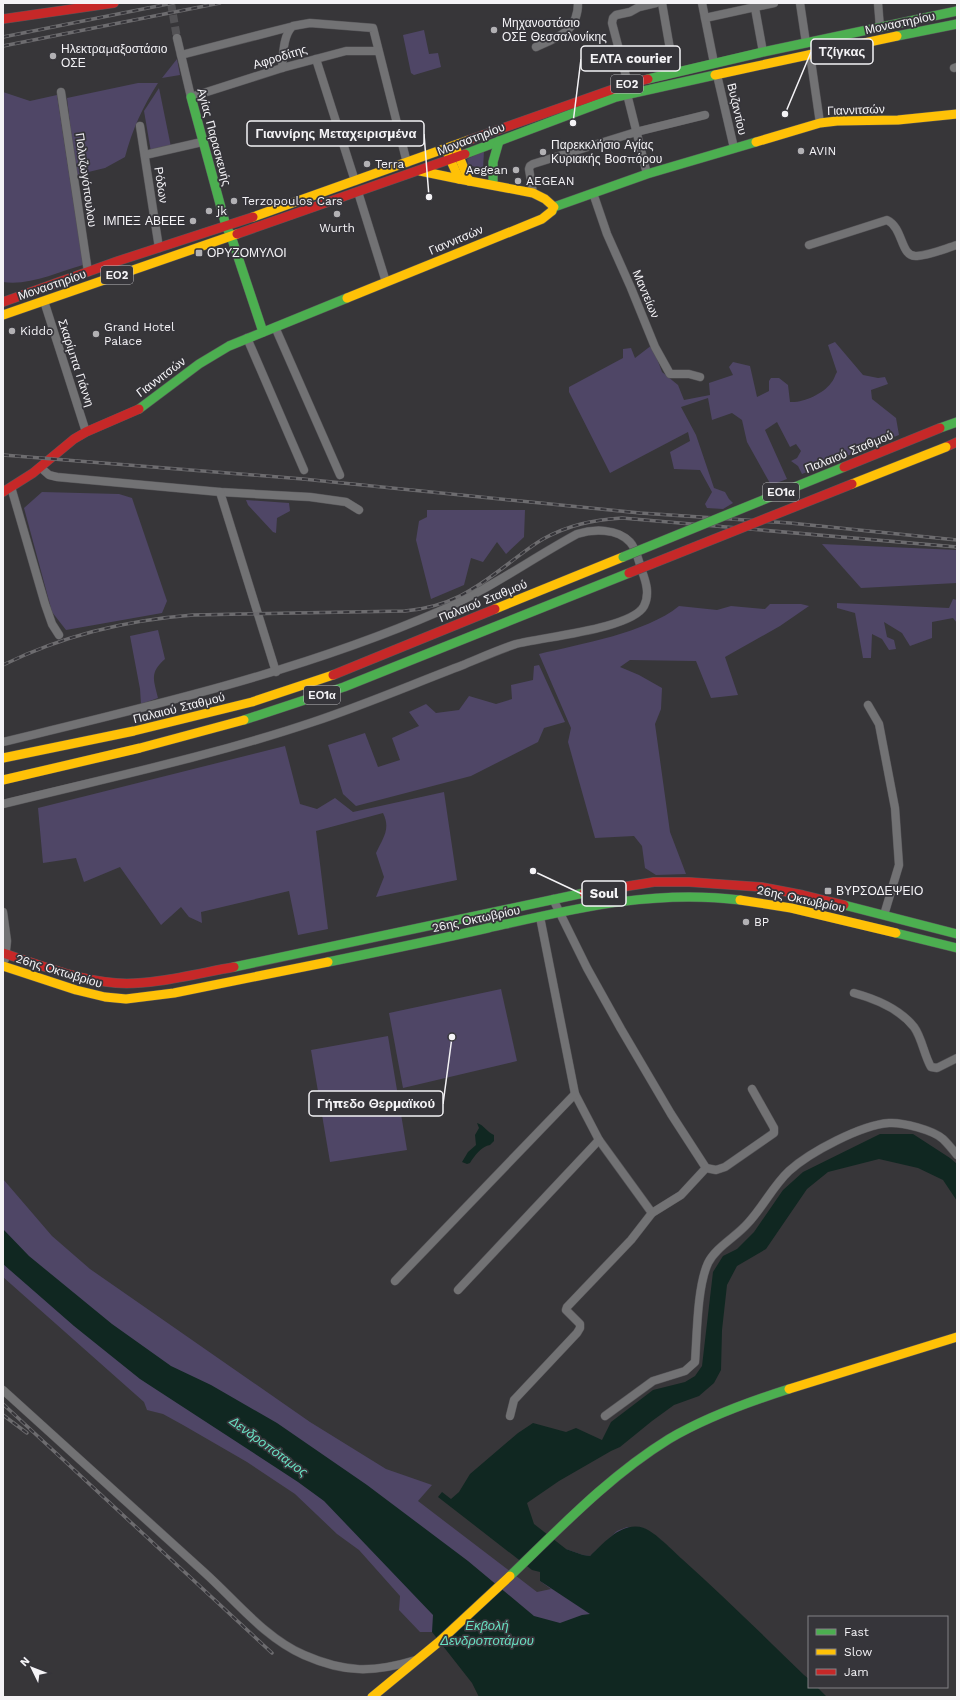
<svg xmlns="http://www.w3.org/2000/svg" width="960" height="1700" font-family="'Work Sans',sans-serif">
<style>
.green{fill:#4f4666}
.water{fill:#102721}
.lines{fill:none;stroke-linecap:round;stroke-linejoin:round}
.stream{stroke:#102721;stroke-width:2}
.street-tunnel{stroke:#535255;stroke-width:8;stroke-dasharray:8 4;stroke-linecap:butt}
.street-casing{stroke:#565558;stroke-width:9}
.fast-casing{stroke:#565558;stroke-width:10}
.slow-casing{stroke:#565558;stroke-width:10}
.jam-casing{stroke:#565558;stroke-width:10}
.street{stroke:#727274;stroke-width:8}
.fast{stroke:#4caf50;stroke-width:9}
.slow{stroke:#ffc107;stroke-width:9}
.jam{stroke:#c62828;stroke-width:9}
.rail-casing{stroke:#6d6c6f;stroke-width:3.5}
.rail{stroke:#36353a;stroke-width:2;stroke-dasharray:6;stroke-linecap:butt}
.fast-bridge-casing{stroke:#565558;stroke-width:10;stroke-linecap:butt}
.slow-bridge-casing{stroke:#565558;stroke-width:10;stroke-linecap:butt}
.jam-bridge-casing{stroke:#565558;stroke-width:10;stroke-linecap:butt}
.fast-bridge{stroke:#4caf50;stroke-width:9}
.slow-bridge{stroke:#ffc107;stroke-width:9}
.jam-bridge{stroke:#c62828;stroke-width:9}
.poi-dot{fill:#b2b1b4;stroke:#36353a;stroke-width:1.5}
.labels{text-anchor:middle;stroke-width:3.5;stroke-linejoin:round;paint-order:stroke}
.shield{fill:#36353a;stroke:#bbbabe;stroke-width:1}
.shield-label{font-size:11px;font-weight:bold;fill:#f4f3f6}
.poi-label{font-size:12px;fill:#f4f3f6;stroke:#36353a;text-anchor:start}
.street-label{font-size:12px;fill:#f4f3f6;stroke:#36353a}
.water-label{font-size:13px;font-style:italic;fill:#68e0c2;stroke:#36353a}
.leader{fill:none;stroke:#f4f3f6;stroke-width:1.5}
.callout-dot{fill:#f4f3f6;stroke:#36353a;stroke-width:1.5}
.callout{fill:#36353a;stroke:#f4f3f6;stroke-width:1.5}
.callout-label{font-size:13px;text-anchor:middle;font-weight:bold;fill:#f4f3f6}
</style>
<rect width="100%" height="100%" fill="#373639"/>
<g class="green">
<path d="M424,30L429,54L438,53L441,67L414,75L411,73L403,35Z"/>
<path d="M177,59L180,75L162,78Z"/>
<path d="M138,83H158C143,106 132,130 125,157L105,168L76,175L67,98Z"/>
<path d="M159,88L171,147L151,152L144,111Z"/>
<path d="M3,92L30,101L57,95L83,265C58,272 29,286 3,282Z"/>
<path d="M484,151L483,169L468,165L467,159Z"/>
<path d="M835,342L863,375L878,378L885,377L888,384L871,390L872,399L896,418L899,435L802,474L798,466L791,461L797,458L801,451L796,444L790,447L777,422L765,430L787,479L771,485L747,442L742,420L732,413L712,420L708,398L681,407L696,435L714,488L725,492L729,499L733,503L723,509L707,508L705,504L712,492L700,470L674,469L670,452L690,441L688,432L610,473L569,392V387L623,358V349L631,348L635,358L652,345L662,372L678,385L684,400L710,395L709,383L733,375L729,367L733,362L750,366L757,397L769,391V381L771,378H779L788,385L790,402C803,403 823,394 831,383C834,380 835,375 837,372L828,345Z"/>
<path d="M42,492L119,494L132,498L167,601L162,613L66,630L52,612L24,508Z"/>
<path d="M246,500L289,503L290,511L277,518L276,533L273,532L248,505Z"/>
<path d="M427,510H525L524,537L506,554L497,542L483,562L471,558L464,585L431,599L416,540L419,521L427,517Z"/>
<path d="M822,544L957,550V583L861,588Z"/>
<path d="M953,599L957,600V623L953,618L932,622V638L910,646L902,633L884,622L887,637L894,640L896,649L889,650L882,639L872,634L871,658H863L855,613L837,608V603L949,608Z"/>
<path d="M770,604H801L809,606L780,626L725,657L738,695L711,698L696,661L630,660L620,667L639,675L662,688L661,709L655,724L670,832L686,874L656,875L645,868L642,846L634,836L595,838L568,742L571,728L539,654C580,644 646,633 679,606L717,610L731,606L765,609Z"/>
<path d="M158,630L165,659C149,673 154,680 158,698L141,704L140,689L130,636Z"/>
<path d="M539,665L565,722L544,728L538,742L471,776L356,806L343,794L328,745L365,733L378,767L400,760L392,738L419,726L409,712L426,704L436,713L459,710L469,696L496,704L512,699L511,685L533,680L534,666Z"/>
<path d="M285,746L300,804L317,809L335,798L353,812L444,792L457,880L376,897L384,877L376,853C383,838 391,829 383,813L316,831L328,929L298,935L289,891L201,912L202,923L189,917L181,907L161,925L120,867L84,882L76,858L43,863L38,808Z"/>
<path d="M501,989L517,1061L403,1088L389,1013Z"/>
<path d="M388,1036L407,1150L330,1162L311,1050Z"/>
<path d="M3,1179L52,1236L90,1269L310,1422L386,1469L432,1485L418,1501L537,1592L551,1589L540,1581L566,1549L583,1555L590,1556L617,1531L627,1527L644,1528L661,1540L743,1617L434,1632H420L399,1610L400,1596L359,1550L337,1534L295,1494L247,1462L183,1425L163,1414L147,1410L144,1402L3,1277Z"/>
</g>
<g class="water">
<path d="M477,1123C484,1125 487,1132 494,1135V1141L490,1145C482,1146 474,1156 470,1163L467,1164L462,1162L468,1152L476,1145L475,1135L479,1128Z"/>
<path d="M880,1134H913L950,1158L957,1164V1201L943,1180L918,1168L879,1159L828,1172L807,1189L766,1249L737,1266L727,1285L722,1330L721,1370L714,1383L699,1396L674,1405L652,1421L620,1447L611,1451L559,1481L527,1503L534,1524L566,1549L583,1555L590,1556C605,1542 622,1521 644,1528C655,1532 673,1551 682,1559C724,1597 764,1636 804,1675L809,1679V1687H817L827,1697H479L472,1683L432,1632L433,1615L324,1501L298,1482L140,1379L74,1326L3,1264V1229L29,1256L112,1324L171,1366L211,1385L277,1423L367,1485L468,1561L534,1616L560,1623L582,1615L590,1614L540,1581V1572L532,1570L438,1497L442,1492L451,1499L459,1492L470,1474L518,1433L533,1423L566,1432L576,1428L602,1440L611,1422L653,1390L685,1382L695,1376L702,1366L713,1272L723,1256L737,1249L754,1232L783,1190L803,1172Z"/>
</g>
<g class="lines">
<path class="stream" d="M160,1697H161"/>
<path class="street-tunnel" d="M171,3L177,38"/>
<defs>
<g id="street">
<path d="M662,3L674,72"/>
<path d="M702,3L714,63"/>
<path d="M800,3L806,43"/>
<path d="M878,3L880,28"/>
<path d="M755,8L763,52"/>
<path d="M705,18L774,3"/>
<path d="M177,38L191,97L282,68L346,51H378"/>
<path d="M536,47C559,37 578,31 578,3"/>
<path d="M810,54L820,123"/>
<path d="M181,55L290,27"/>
<path d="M316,59L355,181"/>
<path d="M282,68C283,56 283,34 293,26L310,23L373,28L407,163"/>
<path d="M954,68L957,67"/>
<path d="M717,75L734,148"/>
<path d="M628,84L612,23L613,18L616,15L630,12L639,7L656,3"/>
<path d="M61,92L88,272"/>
<path d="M627,94L647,174"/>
<path d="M140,126L159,248"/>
<path d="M145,155L202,142"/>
<path d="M358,192L386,282"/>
<path d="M533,193L529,169L530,166L533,164L636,132L705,115"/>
<path d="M593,193L607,234L631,288L655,347L670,374H689L700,377"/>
<path d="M809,245L887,220C904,228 900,258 917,256C930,255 944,249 957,245"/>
<path d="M44,301L86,432"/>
<path d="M275,327L340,475"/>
<path d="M247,338L304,470"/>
<path d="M40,467L49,475L57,477L220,492L310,497L346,502L359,510"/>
<path d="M11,487L45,604L52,624L59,635"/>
<path d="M220,492L276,672"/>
<path d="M868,705L879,724L895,808L899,865L884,915"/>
<path d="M3,742C151,706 300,672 440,611C488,590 531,559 577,534C593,529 617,528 630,542C636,548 639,562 642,571C646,582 650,594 644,606C632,629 542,637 516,644C498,650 480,658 463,665C413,684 364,705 313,722C212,756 107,778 3,804"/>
<path d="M553,899L587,968L621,1029L671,1114L706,1168"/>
<path d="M3,912L7,941L5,959"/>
<path d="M540,917L575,1094L599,1140L652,1213"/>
<path d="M854,993C876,999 899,1008 914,1027C922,1038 924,1055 931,1067L937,1068L957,1058"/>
<path d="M395,1281L575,1094"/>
<path d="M458,1290L599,1140"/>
<path d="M3,1390C70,1451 138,1512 205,1573C236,1601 265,1638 304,1655C345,1673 373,1673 416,1660"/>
<path d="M510,1416L514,1400L577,1333L580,1328V1324L566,1310L567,1307L631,1240L652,1213L681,1195L706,1168L716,1170L725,1167L774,1133V1128L752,1089"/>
<path d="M605,1416L653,1381L685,1371L695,1362C697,1335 697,1287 708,1263C716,1247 736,1237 748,1223C763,1207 773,1186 789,1171C810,1152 861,1125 889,1123C902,1122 933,1130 943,1139C948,1144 953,1150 957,1155"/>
</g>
<g id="fast">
<path d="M897,36L957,24"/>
<path d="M648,79L763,52L957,11"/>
<path d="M191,97L226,226L231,236L263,332"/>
<path d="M465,154L616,97L715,75"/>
<path d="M493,185V162L499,141"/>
<path d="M552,211L554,207L647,174L756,142"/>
<path d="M139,409L199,364L229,346L347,298"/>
<path d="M940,428L957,422"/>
<path d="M244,720L344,687L629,573"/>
<path d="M844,905L957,934"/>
<path d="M896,933L957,948"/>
<path d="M328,962C382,951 435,940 488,928C573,909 652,889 740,900"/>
<path d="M234,967L584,893"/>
<path d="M510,1576C560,1528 609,1476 669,1439C706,1417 748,1402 789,1389"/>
</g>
<g id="slow">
<path d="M715,75L897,36"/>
<path d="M756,142L820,123L837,121L898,120L957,114"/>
<path d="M456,149L469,181"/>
<path d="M447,152L459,179L533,193L545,199L554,207"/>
<path d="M420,171L459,179"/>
<path d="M253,217L469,140"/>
<path d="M347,298L542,219L552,211"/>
<path d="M3,315L237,234"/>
<path d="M495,609L623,557"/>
<path d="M3,758L134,731L252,702L333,675"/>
<path d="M3,780L140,748L244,720"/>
<path d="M740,900L791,908L896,933"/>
<path d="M3,966L76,990L105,997L126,999L174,993L328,962"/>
<path d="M789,1389L957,1337"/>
<path d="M372,1697L440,1641L510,1576"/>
</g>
<g id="jam">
<path d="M3,19L114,3"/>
<path d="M469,140L628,84L648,79"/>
<path d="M237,234L465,154"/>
<path d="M3,302L118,261L253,217"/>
<path d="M946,447L957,442"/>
<path d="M3,492L33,473L74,439L86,432L139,409"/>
<path d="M333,675L495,609"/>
<path d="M584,893L654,882H689L761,887L803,895L844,905"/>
<path d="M3,953C40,965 77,980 116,983C150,986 199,973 234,967"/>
</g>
</defs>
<use href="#street" class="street-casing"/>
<use href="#fast" class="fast-casing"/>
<use href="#slow" class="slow-casing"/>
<use href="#jam" class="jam-casing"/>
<use href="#street" class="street"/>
<use href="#fast" class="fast"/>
<use href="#slow" class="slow"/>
<use href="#jam" class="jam"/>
<defs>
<g id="rail">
<path d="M3,37L173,3"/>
<path d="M3,46L220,3"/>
<path d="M3,455L303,479L640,513L790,523L957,540"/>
<path d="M3,665C62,636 127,620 193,615L405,611C449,607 474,590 508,564C520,555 531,546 543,539C569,525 592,520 622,518L957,547"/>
<path d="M3,1404L272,1653"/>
<path d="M3,1415L27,1433"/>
</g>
</defs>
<use href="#rail" class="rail-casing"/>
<use href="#rail" class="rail"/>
<defs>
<path id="fast-bridge" d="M623,557L844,467"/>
<path id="slow-bridge" d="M852,484L946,447"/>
<g id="jam-bridge">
<path d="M844,467L940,428"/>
<path d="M629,573L852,484"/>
</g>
</defs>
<use href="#fast-bridge" class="fast-bridge-casing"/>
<use href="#slow-bridge" class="slow-bridge-casing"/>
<use href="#jam-bridge" class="jam-bridge-casing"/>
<use href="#fast-bridge" class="fast-bridge"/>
<use href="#slow-bridge" class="slow-bridge"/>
<use href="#jam-bridge" class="jam-bridge"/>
</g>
<g class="poi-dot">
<circle cx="494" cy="30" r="4"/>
<circle cx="53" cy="56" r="4"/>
<circle cx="801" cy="151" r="4"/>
<circle cx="543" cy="152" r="4"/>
<circle cx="367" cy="164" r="4"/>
<circle cx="516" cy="170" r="4"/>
<circle cx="518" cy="181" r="4"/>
<circle cx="234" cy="201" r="4"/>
<circle cx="209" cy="211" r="4"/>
<circle cx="337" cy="214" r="4"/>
<circle cx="193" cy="221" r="4"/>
<rect x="195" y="249" width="8" height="8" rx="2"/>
<circle cx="12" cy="331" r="4"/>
<circle cx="96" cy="334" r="4"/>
<rect x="824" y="887" width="8" height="8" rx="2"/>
<circle cx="746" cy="922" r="4"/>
</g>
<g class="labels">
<g class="shield">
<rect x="611" y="75" width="32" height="18" rx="3"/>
<rect x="101" y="266" width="32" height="18" rx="3"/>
<rect x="763" y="483" width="36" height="18" rx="3"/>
<rect x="304" y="686" width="36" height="18" rx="3"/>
</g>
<g class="shield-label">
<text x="627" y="88">ΕΟ2</text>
<text x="117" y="279">ΕΟ2</text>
<text x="781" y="496">ΕΟ1α</text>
<text x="322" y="699">ΕΟ1α</text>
</g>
<g class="poi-label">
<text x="502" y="27">Μηχανοστάσιο<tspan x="502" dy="14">ΟΣΕ Θεσσαλονίκης</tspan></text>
<text x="61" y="53">Ηλεκτραμαξοστάσιο<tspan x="61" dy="14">ΟΣΕ</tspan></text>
<text x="551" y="149">Παρεκκλήσιο Αγίας<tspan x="551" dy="14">Κυριακής Βοσπόρου</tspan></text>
<text x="809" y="155">AVIN</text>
<text x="375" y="168">Terra</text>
<text x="508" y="174" text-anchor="end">Aegean</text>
<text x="526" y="185">AEGEAN</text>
<text x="242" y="205">Terzopoulos Cars</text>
<text x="217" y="215">jk</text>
<text x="185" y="225" text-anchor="end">ΙΜΠΕΞ ΑΒΕΕΕ</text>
<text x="337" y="232" text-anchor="middle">Wurth</text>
<text x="207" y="257">ΟΡΥΖΟΜΥΛΟΙ</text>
<text x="104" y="331">Grand Hotel<tspan x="104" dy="14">Palace</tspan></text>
<text x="20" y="335">Kiddo</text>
<text x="836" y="895">ΒΥΡΣΟΔΕΨΕΙΟ</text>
<text x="754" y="926">BP</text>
</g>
<g class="street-label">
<text transform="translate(900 23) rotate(-12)" y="4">Μοναστηρίου</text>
<text transform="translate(280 57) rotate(-17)" y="4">Αφροδίτης</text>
<text transform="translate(737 109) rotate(77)" y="4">Βυζαντίου</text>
<text transform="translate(856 110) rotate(-2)" y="4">Γιαννιτσών</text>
<text transform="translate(214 137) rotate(75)" y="4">Αγίας Παρασκευής</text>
<text transform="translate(471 139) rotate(-21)" y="4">Μοναστηρίου</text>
<text transform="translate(86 180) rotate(82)" y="4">Πολυζωγόπουλου</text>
<text transform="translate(161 185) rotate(81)" y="4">Ρόδων</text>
<text transform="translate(456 240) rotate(-23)" y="4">Γιαννιτσών</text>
<text transform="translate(52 285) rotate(-19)" y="4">Μοναστηρίου</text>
<text transform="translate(646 294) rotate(67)" y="4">Μαντείων</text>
<text transform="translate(76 363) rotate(72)" y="4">Σκαρίμπα Γιάννη</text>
<text transform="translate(161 377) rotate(-37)" y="4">Γιαννιτσών</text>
<text transform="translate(849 452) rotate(-22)" y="4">Παλαιού Σταθμού</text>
<text transform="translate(483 601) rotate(-22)" y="4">Παλαιού Σταθμού</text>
<text transform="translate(179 708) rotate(-14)" y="4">Παλαιού Σταθμού</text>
<text transform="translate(801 899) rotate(12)" y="4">26ης Οκτωβρίου</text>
<text transform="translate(476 919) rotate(-12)" y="4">26ης Οκτωβρίου</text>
<text transform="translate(59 971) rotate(17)" y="4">26ης Οκτωβρίου</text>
</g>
<g class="water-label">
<text transform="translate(269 1446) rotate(36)" y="5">Δενδροπόταμος</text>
<text x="487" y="1630">Εκβολή<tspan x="487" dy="15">Δενδροποτάμου</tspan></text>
</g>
</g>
<path class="leader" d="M785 114L811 52M573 123L581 59M429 197L424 134M533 871L582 894M452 1037L443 1104"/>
<g class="callout-dot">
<circle cx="785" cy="114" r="4"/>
<circle cx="573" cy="123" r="4"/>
<circle cx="429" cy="197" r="4"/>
<circle cx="533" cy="871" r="4"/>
<circle cx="452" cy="1037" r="4"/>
</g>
<g class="callout">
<rect x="811" y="39" width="62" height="25" rx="4"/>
<rect x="581" y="46" width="99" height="25" rx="4"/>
<rect x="247" y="121" width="177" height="25" rx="4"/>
<rect x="582" y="881" width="44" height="25" rx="4"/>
<rect x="309" y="1091" width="134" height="25" rx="4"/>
</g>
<g class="callout-label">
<text x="842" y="56">Τζίγκας</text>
<text x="631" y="63">ΕΛΤΑ courier</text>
<text x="336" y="138">Γιαννίρης Μεταχειρισμένα</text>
<text x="604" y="898">Soul</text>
<text x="376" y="1108">Γήπεδο Θερμαϊκού</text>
</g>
<rect width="960" height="1700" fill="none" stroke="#f4f3f6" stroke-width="8"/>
<rect x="808" y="1616" width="140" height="72" fill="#36353a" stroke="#828185"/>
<rect x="816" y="1629" width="20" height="6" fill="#4caf50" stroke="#828185"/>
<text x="844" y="1636" font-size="12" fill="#f4f3f6">Fast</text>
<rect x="816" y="1649" width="20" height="6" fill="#ffc107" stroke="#828185"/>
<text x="844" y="1656" font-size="12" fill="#f4f3f6">Slow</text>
<rect x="816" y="1669" width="20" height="6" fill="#c62828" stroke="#828185"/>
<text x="844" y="1676" font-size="12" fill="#f4f3f6">Jam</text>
<g transform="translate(32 1668) rotate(313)" stroke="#36353a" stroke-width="3" paint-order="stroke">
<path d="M0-3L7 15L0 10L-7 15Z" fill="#f4f3f6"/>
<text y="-6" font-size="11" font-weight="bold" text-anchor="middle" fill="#f4f3f6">N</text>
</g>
</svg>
